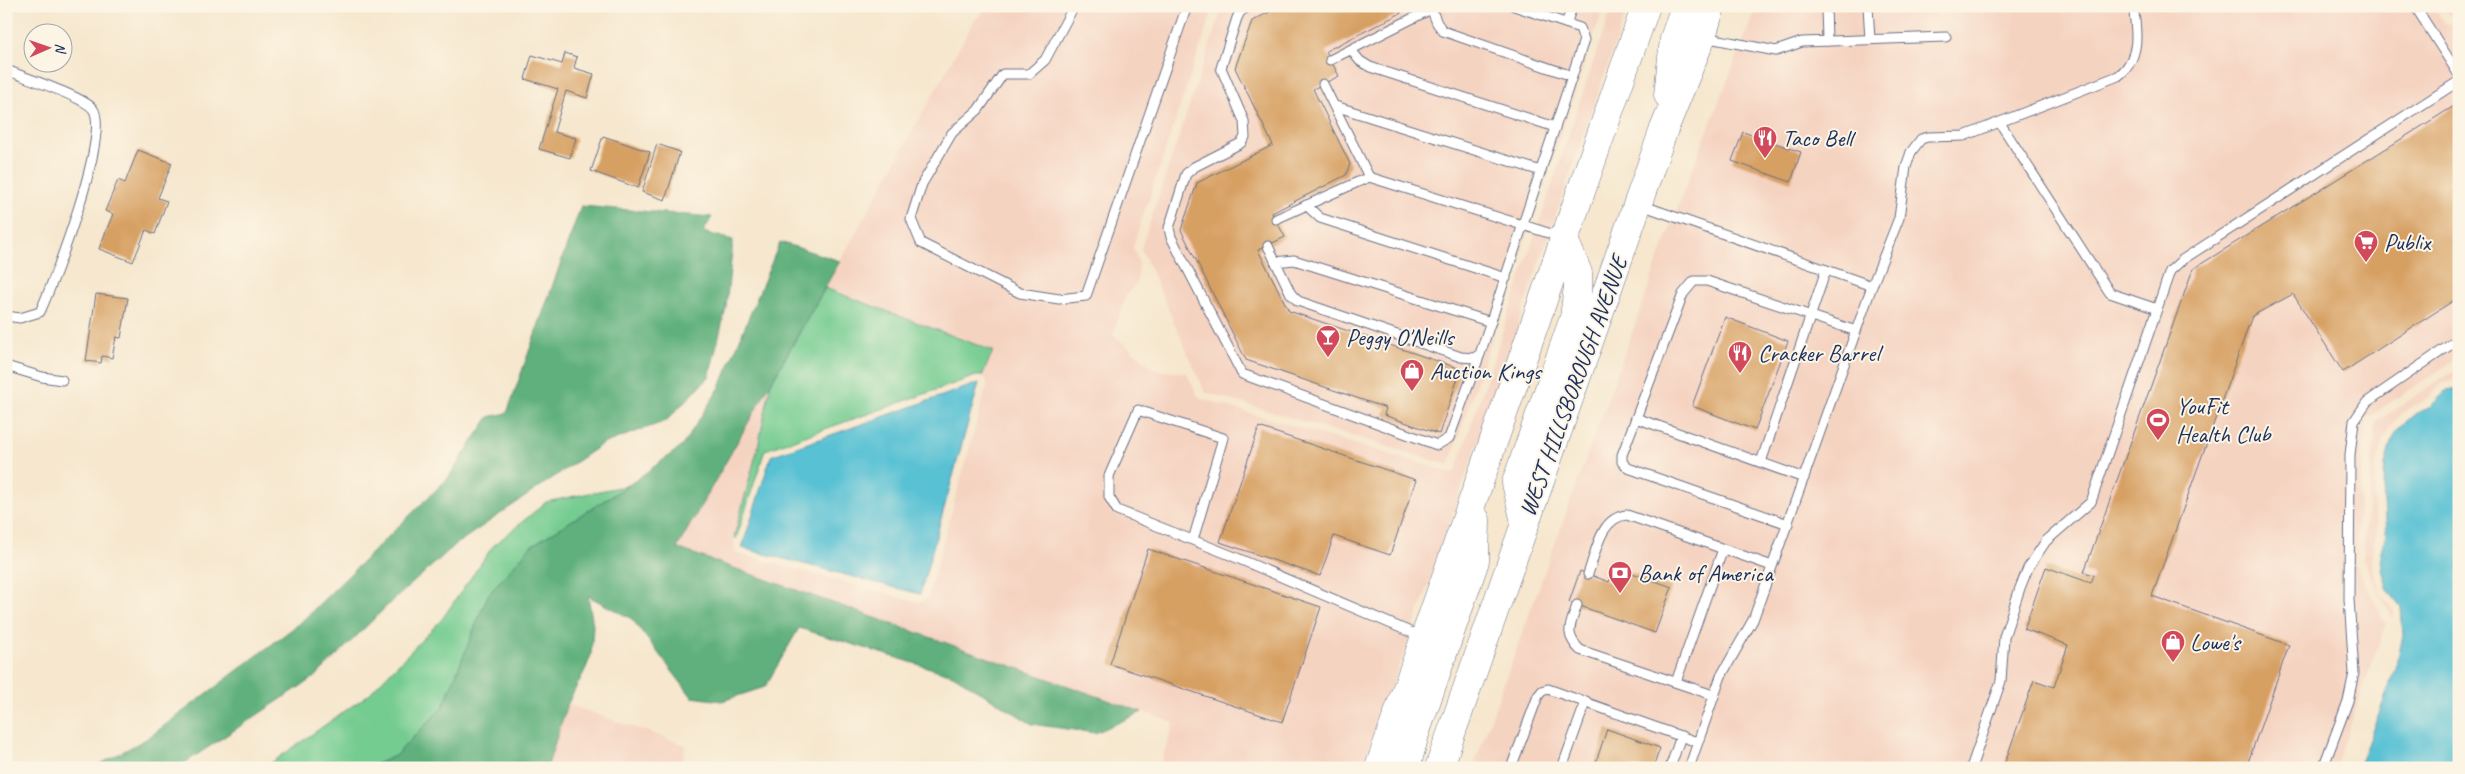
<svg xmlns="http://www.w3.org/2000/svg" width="2465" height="774" font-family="Caveat,sans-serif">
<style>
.built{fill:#f5d3c1}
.green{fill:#74cc91;stroke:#487e78}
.forest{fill:#5fb07b;stroke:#3d706c}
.water{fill:#58c1d4;stroke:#3a7899}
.building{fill:#d7a063}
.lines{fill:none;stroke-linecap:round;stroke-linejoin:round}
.lane-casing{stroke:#686f85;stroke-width:11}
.primary-casing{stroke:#686f85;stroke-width:29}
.lane{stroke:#fff;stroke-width:9}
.primary{stroke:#fff;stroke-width:28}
.labels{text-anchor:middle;stroke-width:4;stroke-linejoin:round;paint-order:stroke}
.poi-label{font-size:24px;fill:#1b2f5e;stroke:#fcf5e5;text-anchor:start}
.street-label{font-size:24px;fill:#1b2f5e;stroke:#fcf5e5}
</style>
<rect width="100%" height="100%" fill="#fcf5e5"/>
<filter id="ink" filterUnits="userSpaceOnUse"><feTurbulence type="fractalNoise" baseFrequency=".02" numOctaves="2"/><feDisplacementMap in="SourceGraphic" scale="10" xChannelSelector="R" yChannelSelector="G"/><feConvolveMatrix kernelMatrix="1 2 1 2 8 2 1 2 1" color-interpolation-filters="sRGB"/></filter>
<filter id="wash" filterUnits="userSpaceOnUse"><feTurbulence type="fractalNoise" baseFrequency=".0096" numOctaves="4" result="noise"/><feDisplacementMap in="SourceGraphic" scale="20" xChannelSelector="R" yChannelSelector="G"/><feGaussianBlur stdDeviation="1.12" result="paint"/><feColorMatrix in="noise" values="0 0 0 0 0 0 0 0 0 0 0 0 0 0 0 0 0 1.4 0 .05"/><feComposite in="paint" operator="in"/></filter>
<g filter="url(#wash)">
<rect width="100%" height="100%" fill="#f6e7ce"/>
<g class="built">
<path d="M989,6H1214L1133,246L1139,265L1137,282L1126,296L1113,334L1155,370L1187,373L1197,395L1202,399L1452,473L1456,470L1612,6H1628L1423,600L1362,768H1159L1174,723L677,548L771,383L758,447L734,537L735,553L917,602L925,600L928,596L987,385V380L982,376L993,351L825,288L974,21Z"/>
<path d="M1223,6H1604L1449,465L1205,392L1141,248Z"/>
<path d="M1757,6H2433L2445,23L2459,24V357L2367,418L2354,562L2386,624L2335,768H1473L1684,190Z"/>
<path d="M2443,6H2459V16H2450Z"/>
<path d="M2459,367V375L2452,381L2442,384L2424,401L2409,408L2390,426L2382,442L2376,465L2374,510L2377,534L2372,551L2373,570L2380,592L2393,610V620L2363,560L2376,422Z"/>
<path d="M567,704L686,745L680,768H547Z"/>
</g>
<g class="green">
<path d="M825,288L993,351L982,376H976L765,450L736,539L734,537L758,447L771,383Z"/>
<path d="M629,485L531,546L488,595L443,707L395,756L367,768H264L369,694L442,619L493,546L546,502Z"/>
</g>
<g class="forest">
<path d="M581,206L712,217L703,232L733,240L726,308L709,377L666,421L602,444L455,545L388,605L316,676L177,768H93L148,738L300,623L448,478L489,417L507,413Z"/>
<path d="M780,242L840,261L677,548L1142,712L1095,733L1032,724L953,675L799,628L765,687L722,701L692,697L632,619L588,596L593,625L591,655L586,668L567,705L547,768H367L395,756L443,707L488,595L531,546L629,485L682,446L720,387Z"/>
</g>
<g class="water">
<path d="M979,383L920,594L742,548L771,456Z"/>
<path d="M2459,388V768H2358L2388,690L2398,659L2403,635L2401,607L2388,590L2382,569L2381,551L2386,534L2383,486L2385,465L2391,443L2398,429L2415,414L2431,406L2447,390Z"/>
</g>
<g id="blocks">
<g class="building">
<path d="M1281,6H1403L1401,13L1326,51L1339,76L1313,89L1350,164L1346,175L1272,213L1285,237L1258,250L1289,311L1461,369L1439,434L1384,415L1386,408L1246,360L1181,230L1197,183L1273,145L1235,68L1252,21Z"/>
<path d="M565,53L577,57L574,68L594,74L587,98L566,91L554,132L576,138L570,158L539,149L558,89L525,79L532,55L562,64Z"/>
<path d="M2459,103V186L2452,190L2459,201V297L2343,372L2293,294L2252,316L2152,596L2289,645L2246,768H2003L2034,680L2054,687L2068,645L2024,629L2046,567L2091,583L2094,575L2084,572L2193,269Z"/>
<path d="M1743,132L1801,152L1791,182L1732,161Z"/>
<path d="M603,136L650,152L638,188L591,171Z"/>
<path d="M657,144L680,152L665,200L642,192Z"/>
<path d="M138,150L172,163L158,198L167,201L155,234L146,230L133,262L99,249L113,214L105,211L118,180L125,183Z"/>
<path d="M96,294L128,298L121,338L116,337L112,358L102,356L101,363L86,361Z"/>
<path d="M1725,317L1788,341L1755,430L1692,406Z"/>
<path d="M1259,427L1416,480L1390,555L1334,536L1320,576L1220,542Z"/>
<path d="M1148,549L1321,607L1282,722L1110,664Z"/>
<path d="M1615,567L1672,587L1655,633L1569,602L1580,571L1609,582Z"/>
<path d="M1607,729L1660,748L1653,768H1594Z"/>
</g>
</g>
</g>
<g filter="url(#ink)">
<use href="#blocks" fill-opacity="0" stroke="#686f85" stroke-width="1"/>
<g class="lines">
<defs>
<g id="lane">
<path d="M1074,6L1045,60L1029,74H1003L978,110L952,133L922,184L911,219L921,243L1020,293L1059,299L1086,296L1187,6"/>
<path d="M1249,6L1240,12L1237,18L1221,68L1244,121L1245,137L1241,143L1194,167L1186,174L1169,228L1171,237L1242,374L1437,445L1449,438L1480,354"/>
<path d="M1430,6L1437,23L1443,31L1572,76"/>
<path d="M1826,6L1827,41"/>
<path d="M1868,6L1870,40"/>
<path d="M2415,6L2459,75"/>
<path d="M1566,23L1573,6"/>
<path d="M1704,37L1776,51L1802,42L1946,37"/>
<path d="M1351,50L1360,61L1370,67L1555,127"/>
<path d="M1330,60L1437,6"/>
<path d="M6,70C24,77 84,97 93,109C111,133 54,281 40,312L20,318L6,316"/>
<path d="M1335,106L1541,171"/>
<path d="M2000,123L2110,293L2157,309"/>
<path d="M1369,177L1561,237"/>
<path d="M1306,205L1320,218L1506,278"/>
<path d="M1641,205L1872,286"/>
<path d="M1276,219L1369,177L1323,84"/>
<path d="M1268,246L1291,294L1298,301L1461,357L1474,358L1480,354L1584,40L1580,28L1514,6"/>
<path d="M1275,262L1294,260L1491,322"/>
<path d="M6,366L42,377L62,380"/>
<path d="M1636,418L1804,478"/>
<path d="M1761,462L1826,270"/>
<path d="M1788,524L1628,468L1622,462V455L1683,294L1694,281H1707L1856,331"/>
<path d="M1193,540L1223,438L1138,410L1109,476V497L1117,510L1230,555L1422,637"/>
<path d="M1588,574C1596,553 1600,517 1627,515L1772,566"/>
<path d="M1577,605C1571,625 1563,633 1580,650L1713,695"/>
<path d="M1676,682L1723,549"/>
<path d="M1511,768L1538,696L1542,691L1548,689L1697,742"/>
<path d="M1562,768L1586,701"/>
<path d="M1670,768L1681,736"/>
<path d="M1689,768L1721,676L1753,620L1872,286L1899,218L1906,167L1911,152L1921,139L1928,137L1964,136L2118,76C2141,59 2137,31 2133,6"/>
<path d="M1971,768L2001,681L2004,637L2020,588L2028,568L2046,541L2091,502L2170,271L2182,260L2459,81"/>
<path d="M2323,768L2348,701L2354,673L2349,599L2350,455L2354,421L2367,402L2459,339"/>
</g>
<g id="primary">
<path d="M1668,95L1674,39L1685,6"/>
<path d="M1525,522L1516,483L1574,318L1578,286V273L1563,237"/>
<path d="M1379,768L1646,6"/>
<path d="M1406,768L1415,734L1475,561L1476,520"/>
<path d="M1439,768L1664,129L1702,36L1711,6"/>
</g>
</defs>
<use href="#lane" class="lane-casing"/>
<use href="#primary" class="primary-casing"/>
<use href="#lane" class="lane"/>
<use href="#primary" class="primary"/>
</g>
</g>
<defs>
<symbol id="restaurant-pin" viewBox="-11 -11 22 30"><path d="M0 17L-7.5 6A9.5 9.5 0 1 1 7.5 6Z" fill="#d1495b" stroke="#fcf5e5"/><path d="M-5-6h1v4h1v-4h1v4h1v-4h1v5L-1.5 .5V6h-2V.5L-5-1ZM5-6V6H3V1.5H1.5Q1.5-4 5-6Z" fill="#fff"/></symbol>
<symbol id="supermarket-pin" viewBox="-11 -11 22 30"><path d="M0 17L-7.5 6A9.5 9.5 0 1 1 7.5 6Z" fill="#d1495b" stroke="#fcf5e5"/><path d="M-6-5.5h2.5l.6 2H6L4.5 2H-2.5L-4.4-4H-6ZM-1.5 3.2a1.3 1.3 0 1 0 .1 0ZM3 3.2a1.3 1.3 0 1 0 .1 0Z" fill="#fff"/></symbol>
<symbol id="bar-pin" viewBox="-11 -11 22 30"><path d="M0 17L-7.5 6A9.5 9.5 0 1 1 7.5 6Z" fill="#d1495b" stroke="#fcf5e5"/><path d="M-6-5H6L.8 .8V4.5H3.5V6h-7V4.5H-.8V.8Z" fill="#fff"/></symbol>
<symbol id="shop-pin" viewBox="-11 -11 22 30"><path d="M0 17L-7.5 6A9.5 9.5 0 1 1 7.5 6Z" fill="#d1495b" stroke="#fcf5e5"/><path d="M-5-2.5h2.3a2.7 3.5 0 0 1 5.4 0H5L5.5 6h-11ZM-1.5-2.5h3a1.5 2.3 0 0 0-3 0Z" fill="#fff"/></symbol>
<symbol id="stadium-pin" viewBox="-11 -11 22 30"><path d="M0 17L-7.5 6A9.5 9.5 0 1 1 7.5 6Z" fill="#d1495b" stroke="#fcf5e5"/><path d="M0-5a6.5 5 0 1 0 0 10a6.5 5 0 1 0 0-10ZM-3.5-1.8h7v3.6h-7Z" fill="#fff"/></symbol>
<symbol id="bank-pin" viewBox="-11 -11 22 30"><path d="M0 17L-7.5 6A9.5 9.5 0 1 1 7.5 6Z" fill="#d1495b" stroke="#fcf5e5"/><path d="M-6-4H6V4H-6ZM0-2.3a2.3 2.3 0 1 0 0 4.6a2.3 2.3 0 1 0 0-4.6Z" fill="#fff"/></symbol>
</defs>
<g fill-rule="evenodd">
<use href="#restaurant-pin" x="1751" y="124" width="28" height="38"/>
<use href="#supermarket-pin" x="2352" y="228" width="28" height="38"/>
<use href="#bar-pin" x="1314" y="323" width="28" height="38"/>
<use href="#restaurant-pin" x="1726" y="339" width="28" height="38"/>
<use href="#shop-pin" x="1398" y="357" width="28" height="38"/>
<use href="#stadium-pin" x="2144" y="406" width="28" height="38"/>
<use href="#bank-pin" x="1606" y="559" width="28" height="38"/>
<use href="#shop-pin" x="2159" y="628" width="28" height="38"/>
</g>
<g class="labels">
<g class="poi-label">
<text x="1782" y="146">Taco Bell</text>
<text x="2384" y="250">Publix</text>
<text x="1346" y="345">Peggy O'Neills</text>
<text x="1758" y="361">Cracker Barrel</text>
<text x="1430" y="379">Auction Kings</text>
<text x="2176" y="414">YouFit<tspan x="2176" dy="28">Health Club</tspan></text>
<text x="1638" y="581">Bank of America</text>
<text x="2190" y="650">Lowe's</text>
</g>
<g class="street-label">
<text transform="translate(1573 386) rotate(-70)" y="8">WEST HILLSBOROUGH AVENUE</text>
</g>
</g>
<rect width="2465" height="774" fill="none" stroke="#fcf5e5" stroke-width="25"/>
<g transform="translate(48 48) rotate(88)"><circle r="24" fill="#fcf5e5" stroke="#a2a6af"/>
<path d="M0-4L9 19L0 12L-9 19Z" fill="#d1495b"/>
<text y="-8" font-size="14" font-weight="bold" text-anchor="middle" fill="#1b2f5e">N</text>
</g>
</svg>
